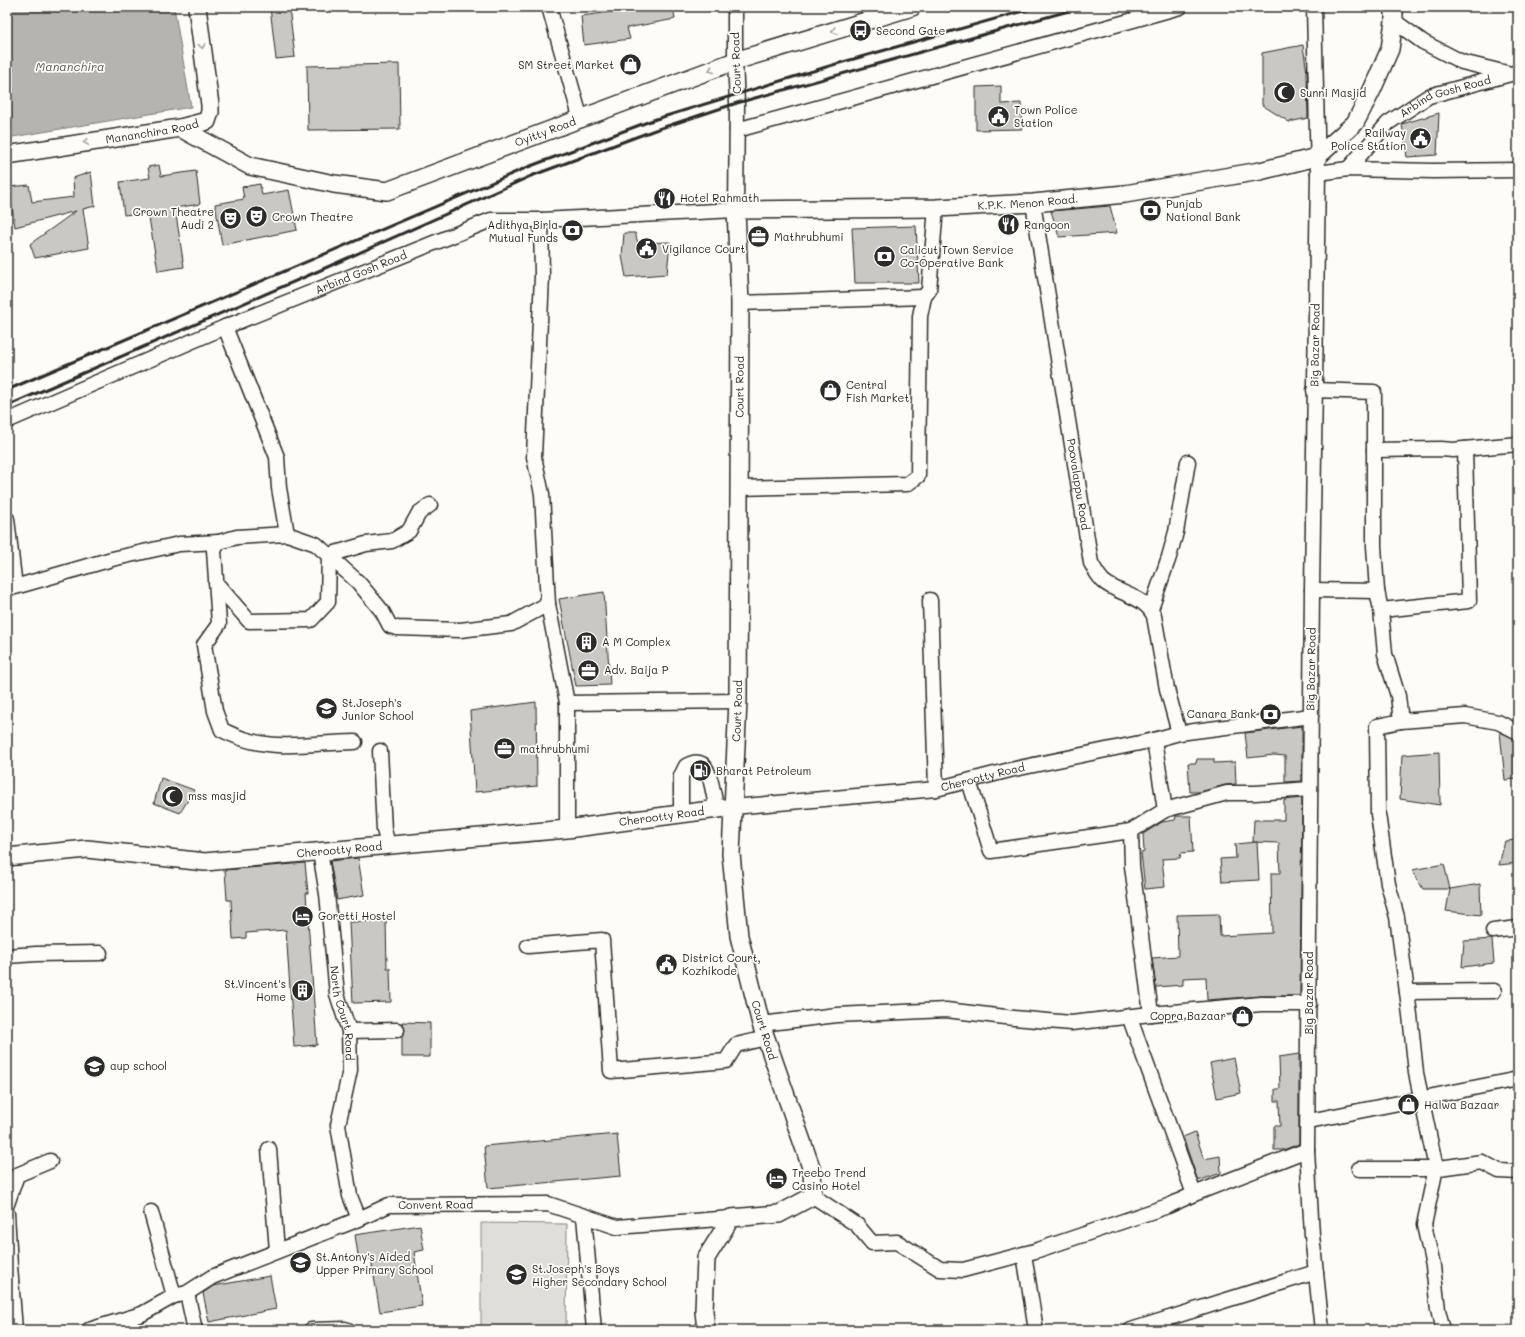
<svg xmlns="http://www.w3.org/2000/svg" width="1525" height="1337" font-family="Mali,sans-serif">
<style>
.green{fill:#dfdeda;stroke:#858482}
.water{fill:#b5b4b1;stroke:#7e7d7b}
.building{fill:#c9c8c4;stroke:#2b2b2b}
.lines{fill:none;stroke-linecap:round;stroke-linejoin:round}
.minor-casing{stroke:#2b2b2b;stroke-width:17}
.major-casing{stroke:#2b2b2b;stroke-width:20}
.minor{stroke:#fdfcf7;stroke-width:14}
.major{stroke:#fdfcf7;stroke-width:17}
.rail{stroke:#2b2b2b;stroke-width:3}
.oneway{stroke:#9e9e9b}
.labels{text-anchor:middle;stroke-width:3.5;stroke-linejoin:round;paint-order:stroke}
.poi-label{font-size:11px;fill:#2b2b2b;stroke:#fdfcf7;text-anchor:start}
.street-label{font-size:11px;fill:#2b2b2b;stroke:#fdfcf7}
.water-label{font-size:12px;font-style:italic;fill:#5b5b5a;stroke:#fdfcf7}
</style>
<rect width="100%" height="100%" fill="#fdfcf7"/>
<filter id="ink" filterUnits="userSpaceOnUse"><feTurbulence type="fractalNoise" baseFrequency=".025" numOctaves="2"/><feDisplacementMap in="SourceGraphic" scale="8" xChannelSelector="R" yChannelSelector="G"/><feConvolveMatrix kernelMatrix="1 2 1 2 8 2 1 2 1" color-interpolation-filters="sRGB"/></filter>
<g filter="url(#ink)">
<path class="green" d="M481,1223L567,1224L566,1330H481Z"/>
<path class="water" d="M7,7H174L191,107L7,138Z"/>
<g class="building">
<path d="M270,7H289L295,57L276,59Z"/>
<path d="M642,7H673L675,19L627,28L630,39L584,45L581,16L642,8Z"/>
<path d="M1303,45L1307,73L1308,118L1289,122L1262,105V53Z"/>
<path d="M399,64L400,129L308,130L307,66Z"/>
<path d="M1001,86V104L1021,103L1022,129L976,130V87Z"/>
<path d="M1439,113L1437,155L1407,157L1402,124Z"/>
<path d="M159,165L161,176L196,171L200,204L175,208L184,267L158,271L148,212L124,215L120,182L150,178L148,167Z"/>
<path d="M91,172L95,206L83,209L89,248L35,258L30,244L76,211L15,227L9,187L29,185L32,202L74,197L73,178Z"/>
<path d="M260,184L262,195L289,190L297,230L222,245L215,204L244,199L242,187Z"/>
<path d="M1110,206L1117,233L1059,237L1051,211Z"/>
<path d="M916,226L919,283H855L852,228Z"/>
<path d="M624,233H635L638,243L670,242L667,274L626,277L622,256Z"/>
<path d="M604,592L610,685L576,686L559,599Z"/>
<path d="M536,702L537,786L475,792L470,711Z"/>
<path d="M1302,726V781L1285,782V756L1274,755L1248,758L1245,733Z"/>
<path d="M1500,732L1518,740V779L1505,780Z"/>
<path d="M1439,752L1440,805L1400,799L1402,755Z"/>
<path d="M1197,759H1214V763L1235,762L1236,784L1225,785L1200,792H1190L1188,763H1196Z"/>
<path d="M161,778L194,790L180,813L154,803Z"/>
<path d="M1302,798L1300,996H1260L1207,1000L1206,977L1183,978V985L1156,987L1152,958L1178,956L1177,915L1219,914L1220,936L1272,933L1271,873H1280L1279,843L1253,842L1254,820H1284V800Z"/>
<path d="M1176,816H1191L1193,852L1181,853L1180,858L1162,859L1165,887L1145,889L1141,853L1144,852L1143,834L1162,822L1175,820Z"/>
<path d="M1518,840V863L1499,865L1505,841Z"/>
<path d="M1257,842L1259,880L1222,882L1220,859L1236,858L1235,844Z"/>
<path d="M358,858L364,895L337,900L330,861Z"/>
<path d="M305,863L308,893H306L317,1045L294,1047L286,930L246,933V938L233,939L231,900H227L225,870Z"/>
<path d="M1444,864L1450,889H1423L1412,870Z"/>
<path d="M1480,884L1481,915L1446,911L1450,889Z"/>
<path d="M386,921L387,968H390L391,1002L353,1003L349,922Z"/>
<path d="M1492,939L1494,963L1462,967L1464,941Z"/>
<path d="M402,1022L430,1023V1057H402V1037L405,1030Z"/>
<path d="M1299,1054V1144L1283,1150H1274V1126H1280L1279,1101H1275V1089H1280L1279,1057Z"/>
<path d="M1234,1058L1241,1093L1217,1098L1210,1063Z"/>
<path d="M1195,1132L1204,1159L1220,1156L1221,1173L1198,1181L1183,1137Z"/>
<path d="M617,1134L621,1176L488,1188L484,1146Z"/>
<path d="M420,1225L424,1250L414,1252L422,1306L380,1312L371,1259L359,1261L355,1235Z"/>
<path d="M270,1276L276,1309L209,1322L203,1293L213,1286Z"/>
</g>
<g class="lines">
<defs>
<g id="minor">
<path d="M549,7L581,120"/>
<path d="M1314,7L1318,173L1312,590L1307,1150L1312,1235L1322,1330"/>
<path d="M1394,21L1423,42L1462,62L1507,73"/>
<path d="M737,130L1180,7"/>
<path id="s1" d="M1348,169L1388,123L1429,96L1518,72"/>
<path d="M1318,173L1348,169L1433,171L1518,170"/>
<path id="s2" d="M1033,203L1091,563C1095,570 1098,576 1103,581C1119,595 1144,595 1154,616L1167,689L1179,733"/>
<path d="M541,220L542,276L534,457L542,494L548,604L567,703V829"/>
<path d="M740,303L924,297"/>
<path d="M225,327L277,457L279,488L287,534"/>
<path d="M1314,390L1374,392V546L1377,591L1381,610L1385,654L1398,696L1401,721L1377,726L1378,814L1388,884L1397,917L1410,1015L1416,1073L1436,1168L1424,1225L1433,1266L1438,1310L1443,1330"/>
<path id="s3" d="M7,421L225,327L491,220H541L736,210L737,103L735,61V7"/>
<path d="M1374,450L1441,449L1453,450L1518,444"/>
<path d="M739,488L907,484L918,476L920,316L924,297L929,290L936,208"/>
<path d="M7,519L15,587L112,559L179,544L219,542"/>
<path d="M216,583L249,621L311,620L328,602L329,555L366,544L392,541L409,531L419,513L430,505"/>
<path d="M1312,590L1377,591"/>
<path d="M930,600L936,789"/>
<path d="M1151,609L1169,557L1176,532L1188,462"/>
<path d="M1381,610L1469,601L1465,449"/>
<path d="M567,703L738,701"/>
<path d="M1401,721L1465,716L1498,722L1518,732"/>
<path d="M355,742C319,742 280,751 244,739C237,737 229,733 222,730L215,711L204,645L219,624L214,550L219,542L237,537L287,534L316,544L358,582L382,611L390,626L397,628L460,630L511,624L548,604"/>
<path d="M380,751L384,830L388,844"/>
<path d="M969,781L991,851L1131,831"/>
<path id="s4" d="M733,807L936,789L1010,770L1154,740L1179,733L1311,716"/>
<path d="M1165,810L1227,793H1255L1310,789"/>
<path d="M681,814V776L686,766C691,763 697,761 702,764C711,769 714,800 717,810"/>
<path id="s5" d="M320,852L327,894L337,994L349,1031L350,1070L338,1125L350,1196L359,1219"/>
<path d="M1493,931L1518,928"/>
<path d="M528,946L602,940L611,1071L726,1061L736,1045L766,1038"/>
<path d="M7,956L36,954L100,953"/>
<path d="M1407,992L1494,991"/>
<path d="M1151,1014L1132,866L1131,831L1165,810L1154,740"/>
<path d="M1129,1016L1194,1194"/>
<path d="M761,1024L837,1015L946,1010L1014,1018L1071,1023L1151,1014L1261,1004H1309"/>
<path d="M349,1031L397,1030"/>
<path d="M1309,1121L1518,1079"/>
<path d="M269,1149L277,1251"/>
<path d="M1359,1169H1432L1482,1162L1499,1171L1518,1172"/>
<path d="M813,1196L857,1225L872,1243L897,1242L940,1269L963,1270L1035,1251L1168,1206L1194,1194L1307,1150"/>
<path d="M7,1204L17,1175L50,1161"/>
<path d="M151,1212L174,1296"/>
<path d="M7,1213L10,1266L15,1330"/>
<path d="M584,1216L594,1330"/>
<path d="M1024,1254L1036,1330"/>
<path d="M187,1293L195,1330"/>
<path id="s6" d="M89,1330L142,1314L174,1296L187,1293L212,1277L359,1219L389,1205L548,1204L617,1227L731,1218"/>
<path d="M311,1330L345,1329L348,1330"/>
<path d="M1131,1330L1316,1272"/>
</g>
<g id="major">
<path id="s7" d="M180,128L250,166L334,184L387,191L735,61L912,7"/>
<path id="s8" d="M7,155L180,128L207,121L210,112V105L197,7"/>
<path id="s9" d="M7,857L87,849L205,862L567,829L733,807"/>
<path id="s10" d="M706,1330L704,1311L706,1258L731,1218L779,1214L813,1196L812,1170L761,1024L739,936L731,854L738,701L740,303L736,210L936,208L1033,203L1125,194L1260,171L1317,157L1355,123L1372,90L1390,49L1394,21V7"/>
</g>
</defs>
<use href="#minor" class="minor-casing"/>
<use href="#major" class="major-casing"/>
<use href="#minor" class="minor"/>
<use href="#major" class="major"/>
<g class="rail">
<path d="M7,390L528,167L653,120L836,64L1037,7"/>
<path d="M7,406L314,273L531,176L655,130L737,103L1083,7"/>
</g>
</g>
<defs><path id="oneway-chevron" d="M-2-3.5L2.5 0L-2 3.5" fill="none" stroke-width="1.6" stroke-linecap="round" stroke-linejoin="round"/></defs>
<g class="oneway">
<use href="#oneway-chevron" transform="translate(834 31) rotate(163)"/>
<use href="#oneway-chevron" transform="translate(202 46) rotate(82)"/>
<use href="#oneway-chevron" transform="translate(711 70) rotate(159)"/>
<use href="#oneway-chevron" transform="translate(86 142) rotate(171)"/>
</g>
</g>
<defs>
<symbol id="bus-disc" viewBox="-11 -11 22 22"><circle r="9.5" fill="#2b2b2b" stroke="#fdfcf7"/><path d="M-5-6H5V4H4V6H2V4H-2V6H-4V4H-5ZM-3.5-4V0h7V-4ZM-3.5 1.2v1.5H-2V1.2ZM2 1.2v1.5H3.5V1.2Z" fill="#fff"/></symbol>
<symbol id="shop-disc" viewBox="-11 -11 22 22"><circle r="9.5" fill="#2b2b2b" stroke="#fdfcf7"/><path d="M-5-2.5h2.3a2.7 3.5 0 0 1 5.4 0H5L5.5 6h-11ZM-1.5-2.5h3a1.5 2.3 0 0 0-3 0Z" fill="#fff"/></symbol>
<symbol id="mosque-disc" viewBox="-11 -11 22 22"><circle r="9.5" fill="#2b2b2b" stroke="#fdfcf7"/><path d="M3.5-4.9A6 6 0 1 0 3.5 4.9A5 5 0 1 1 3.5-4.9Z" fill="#fff"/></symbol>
<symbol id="civic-disc" viewBox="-11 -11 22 22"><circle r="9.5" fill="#2b2b2b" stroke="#fdfcf7"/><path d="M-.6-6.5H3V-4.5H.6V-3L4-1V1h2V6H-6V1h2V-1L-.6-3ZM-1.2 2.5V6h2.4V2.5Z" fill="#fff"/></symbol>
<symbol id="restaurant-disc" viewBox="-11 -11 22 22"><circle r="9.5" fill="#2b2b2b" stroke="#fdfcf7"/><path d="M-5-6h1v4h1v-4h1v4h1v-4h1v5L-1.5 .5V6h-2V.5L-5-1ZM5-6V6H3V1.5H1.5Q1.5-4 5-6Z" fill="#fff"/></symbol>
<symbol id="bank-disc" viewBox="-11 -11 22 22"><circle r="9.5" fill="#2b2b2b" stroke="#fdfcf7"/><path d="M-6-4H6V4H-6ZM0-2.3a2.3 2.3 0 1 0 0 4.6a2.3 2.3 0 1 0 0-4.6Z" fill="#fff"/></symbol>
<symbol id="theatre-disc" viewBox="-11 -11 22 22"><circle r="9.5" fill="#2b2b2b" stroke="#fdfcf7"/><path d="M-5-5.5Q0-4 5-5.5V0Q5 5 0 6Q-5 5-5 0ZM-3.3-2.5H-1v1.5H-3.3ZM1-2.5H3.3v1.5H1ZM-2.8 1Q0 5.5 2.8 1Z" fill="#fff"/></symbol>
<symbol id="office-disc" viewBox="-11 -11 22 22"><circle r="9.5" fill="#2b2b2b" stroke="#fdfcf7"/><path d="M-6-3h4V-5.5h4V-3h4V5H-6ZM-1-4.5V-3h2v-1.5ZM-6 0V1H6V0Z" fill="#fff"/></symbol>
<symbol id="building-disc" viewBox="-11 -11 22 22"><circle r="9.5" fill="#2b2b2b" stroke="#fdfcf7"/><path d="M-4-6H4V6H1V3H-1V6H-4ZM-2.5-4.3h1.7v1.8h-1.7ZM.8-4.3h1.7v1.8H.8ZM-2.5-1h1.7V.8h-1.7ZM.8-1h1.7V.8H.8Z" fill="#fff"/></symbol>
<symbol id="school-disc" viewBox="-11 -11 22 22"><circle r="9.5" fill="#2b2b2b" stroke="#fdfcf7"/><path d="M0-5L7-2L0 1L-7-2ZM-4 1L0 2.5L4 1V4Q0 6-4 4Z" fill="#fff"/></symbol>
<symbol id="fuel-disc" viewBox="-11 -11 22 22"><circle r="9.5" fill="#2b2b2b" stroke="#fdfcf7"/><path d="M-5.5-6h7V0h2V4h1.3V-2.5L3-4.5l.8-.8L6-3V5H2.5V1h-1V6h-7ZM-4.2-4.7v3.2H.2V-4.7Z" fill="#fff"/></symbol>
<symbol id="hotel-disc" viewBox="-11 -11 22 22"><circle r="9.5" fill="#2b2b2b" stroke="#fdfcf7"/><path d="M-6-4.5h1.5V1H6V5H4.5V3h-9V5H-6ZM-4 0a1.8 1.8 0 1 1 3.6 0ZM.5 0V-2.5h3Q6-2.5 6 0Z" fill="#fff"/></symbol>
</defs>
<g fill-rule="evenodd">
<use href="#bus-disc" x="848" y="18" width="25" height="25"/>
<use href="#shop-disc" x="618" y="52" width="25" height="25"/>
<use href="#mosque-disc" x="1272" y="80" width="25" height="25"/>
<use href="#civic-disc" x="986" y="104" width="25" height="25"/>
<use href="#civic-disc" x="1408" y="126" width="25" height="25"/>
<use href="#restaurant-disc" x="652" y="186" width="25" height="25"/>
<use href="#bank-disc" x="1138" y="198" width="25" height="25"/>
<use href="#theatre-disc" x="244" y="204" width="25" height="25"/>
<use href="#theatre-disc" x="218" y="206" width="25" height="25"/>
<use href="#restaurant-disc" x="996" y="212" width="25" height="25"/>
<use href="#bank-disc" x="560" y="218" width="25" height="25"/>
<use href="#office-disc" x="746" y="224" width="25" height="25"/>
<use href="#civic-disc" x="634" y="236" width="25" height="25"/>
<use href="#bank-disc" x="872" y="244" width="25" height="25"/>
<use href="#shop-disc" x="818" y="378" width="25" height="25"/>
<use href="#building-disc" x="574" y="630" width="25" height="25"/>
<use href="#office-disc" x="576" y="658" width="25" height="25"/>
<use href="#school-disc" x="314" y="696" width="25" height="25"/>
<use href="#bank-disc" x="1258" y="702" width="25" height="25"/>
<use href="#office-disc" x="492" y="736" width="25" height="25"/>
<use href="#fuel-disc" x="688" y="758" width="25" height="25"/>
<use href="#mosque-disc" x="160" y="784" width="25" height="25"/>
<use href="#hotel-disc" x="290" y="904" width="25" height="25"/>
<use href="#civic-disc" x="654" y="952" width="25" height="25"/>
<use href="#building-disc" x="290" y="978" width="25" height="25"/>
<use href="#shop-disc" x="1230" y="1004" width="25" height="25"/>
<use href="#school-disc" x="82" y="1054" width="25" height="25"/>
<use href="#shop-disc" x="1396" y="1092" width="25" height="25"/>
<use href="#hotel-disc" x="764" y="1166" width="25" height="25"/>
<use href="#school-disc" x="288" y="1250" width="25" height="25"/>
<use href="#school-disc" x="504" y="1262" width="25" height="25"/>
</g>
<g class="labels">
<g class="poi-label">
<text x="876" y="35">Second Gate</text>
<text x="614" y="69" text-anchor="end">SM Street Market</text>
<text x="1300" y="97">Sunni Masjid</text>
<text x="1014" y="114">Town Police<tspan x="1014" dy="13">Station</tspan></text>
<text x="1406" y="137" text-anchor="end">Railway<tspan x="1406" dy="13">Police Station</tspan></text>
<text x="680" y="202">Hotel Rahmath</text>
<text x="1166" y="208">Punjab<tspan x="1166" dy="13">National Bank</tspan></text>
<text x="214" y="216" text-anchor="end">Crown Theatre<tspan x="214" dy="13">Audi 2</tspan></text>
<text x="272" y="221">Crown Theatre</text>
<text x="558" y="229" text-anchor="end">Adithya Birla<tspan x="558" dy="13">Mutual Funds</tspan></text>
<text x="1024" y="229">Rangoon</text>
<text x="774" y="241">Mathrubhumi</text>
<text x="662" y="253">Vigilance Court</text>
<text x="900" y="254">Calicut Town Service<tspan x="900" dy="13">Co-Operative Bank</tspan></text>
<text x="846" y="389">Central<tspan x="846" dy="13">Fish Market</tspan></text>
<text x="602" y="646">A M Complex</text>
<text x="604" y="674">Adv. Baija P</text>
<text x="342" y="707">St.Joseph's<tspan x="342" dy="13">Junior School</tspan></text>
<text x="1256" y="718" text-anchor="end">Canara Bank</text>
<text x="520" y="753">mathrubhumi</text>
<text x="716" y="775">Bharat Petroleum</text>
<text x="188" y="800">mss masjid</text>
<text x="318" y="920">Goretti Hostel</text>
<text x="682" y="962">District Court,<tspan x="682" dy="13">Kozhikode</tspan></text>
<text x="286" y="988" text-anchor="end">St.Vincent's<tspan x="286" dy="13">Home</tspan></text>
<text x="1226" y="1020" text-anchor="end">Copra Bazaar</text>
<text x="110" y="1070">aup school</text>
<text x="1424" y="1109">Halwa Bazaar</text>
<text x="792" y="1177">Treebo Trend<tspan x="792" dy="13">Casino Hotel</tspan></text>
<text x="316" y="1261">St.Antony's Aided<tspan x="316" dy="13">Upper Primary School</tspan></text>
<text x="532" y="1273">St.Joseph's Boys<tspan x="532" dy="13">Higher Secondary School</tspan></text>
</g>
<g class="street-label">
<text transform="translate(736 63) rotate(-92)" y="4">Court Road</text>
<text dy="4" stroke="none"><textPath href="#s1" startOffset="125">Arbind Gosh Road</textPath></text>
<text dy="4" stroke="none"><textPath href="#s8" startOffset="147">Mananchira Road</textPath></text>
<text dy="4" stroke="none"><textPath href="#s7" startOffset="388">Oyitty Road</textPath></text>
<text dy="4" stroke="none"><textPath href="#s10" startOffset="1496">K.P.K. Menon Road.</textPath></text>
<text dy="4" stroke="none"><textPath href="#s3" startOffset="384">Arbind Gosh Road</textPath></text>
<text transform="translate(1315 345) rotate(-89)" y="4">Big Bazar Road</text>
<text dy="4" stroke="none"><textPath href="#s10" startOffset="1027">Court Road</textPath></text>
<text dy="4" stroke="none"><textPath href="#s2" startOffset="285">Poovalappu Road</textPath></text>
<text transform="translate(1311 669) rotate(-89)" y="4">Big Bazar Road</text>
<text dy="4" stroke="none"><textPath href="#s10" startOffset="703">Court Road</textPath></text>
<text dy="4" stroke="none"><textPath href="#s4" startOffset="252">Cherootty Road</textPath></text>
<text dy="4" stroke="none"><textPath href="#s9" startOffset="658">Cherootty Road</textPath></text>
<text dy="4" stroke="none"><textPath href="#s9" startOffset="334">Cherootty Road</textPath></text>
<text transform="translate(1309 993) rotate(-90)" y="4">Big Bazar Road</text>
<text dy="4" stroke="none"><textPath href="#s5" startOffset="163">North Court Road</textPath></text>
<text transform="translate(764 1030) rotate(73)" y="4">Court Road</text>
<text dy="4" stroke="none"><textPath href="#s6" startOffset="373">Convent Road</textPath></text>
</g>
<g class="water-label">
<text x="70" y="71">Mananchira</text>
</g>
</g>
<rect width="1525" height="1337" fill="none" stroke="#fdfcf7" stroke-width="24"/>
<rect x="12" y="12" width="1501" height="1313" fill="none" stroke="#2b2b2b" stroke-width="1.5" filter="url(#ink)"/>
</svg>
